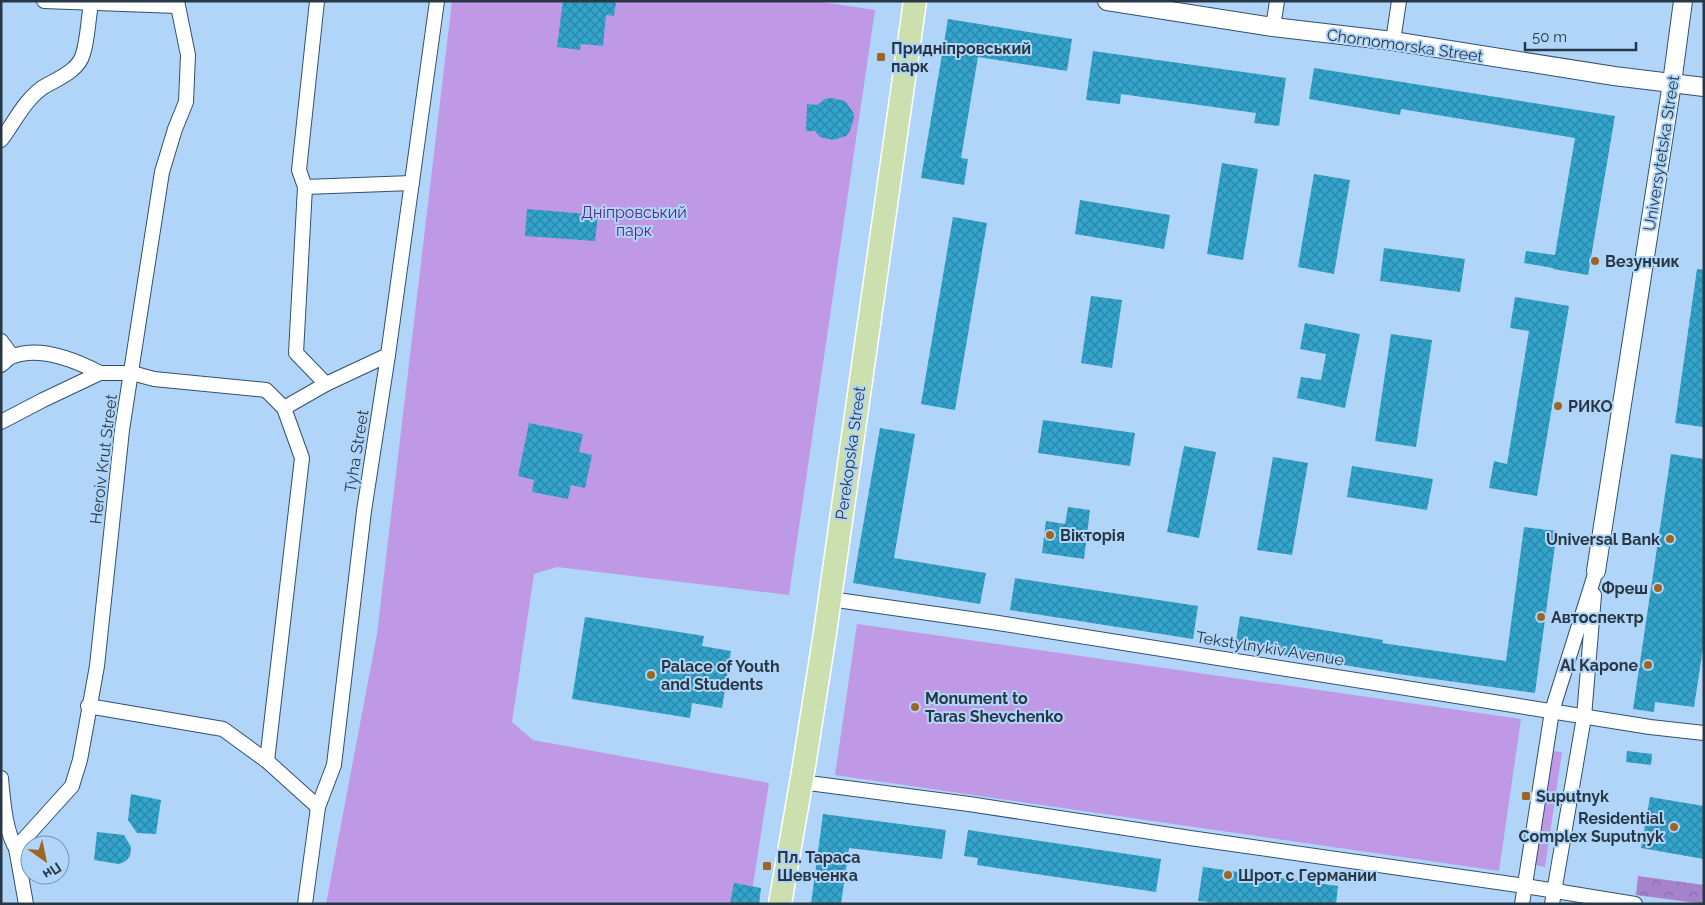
<svg xmlns="http://www.w3.org/2000/svg" width="1705" height="905" font-family="Raleway,sans-serif">
<style>
.green{fill:#bf99e5}
.forest{fill:url(#forest-crowns)}
.building{fill:url(#building-cross-hatch)}
.lines{fill:none;stroke-linecap:round;stroke-linejoin:round}
.minor-casing{stroke:#30516e;stroke-width:16}
.tertiary-casing{stroke:#30516e;stroke-width:20}
.primary-casing{stroke:#fff;stroke-width:25}
.minor{stroke:#fff;stroke-width:14}
.tertiary{stroke:#fff;stroke-width:18}
.primary{stroke:#cce0af;stroke-width:22}
.poi-dot{fill:#9d6521;stroke:#b0d5f8;stroke-width:2}
.labels{text-anchor:middle;stroke-width:4;stroke-linejoin:round;paint-order:stroke}
.street-label{font-size:16px;fill:#283745;stroke:#b0d5f8}
.poi-label{font-size:16px;font-weight:bold;fill:#283745;stroke:#b0d5f8;text-anchor:start}
.park-label{font-size:16px;fill:#592880;stroke:#b0d5f8}
</style>
<defs>
<pattern id="forest-crowns" width="20" height="18" patternUnits="userSpaceOnUse" patternTransform="scale(1.25)"><rect width="20" height="18" fill="#a782cc"/><path d="M2 6a3 3 0 1 1 6 0M12 15a3 3 0 1 1 6 0" fill="none" stroke="#886ba7"/></pattern>
<pattern id="building-cross-hatch" width="8" height="8" patternUnits="userSpaceOnUse" patternTransform="scale(1.25)"><rect width="8" height="8" fill="#33a4cc"/><path d="M0 0l8 8M0 8l8-8" fill="none" stroke="#2b86a7"/></pattern>
</defs>
<rect width="100%" height="100%" fill="#b0d5f8"/>
<g class="green">
<path d="M452,1H815L875,10L789,595L557,567L534,574L512,722L533,740L769,783L750,904H326L377,634Z"/>
<path d="M857,624L1521,719L1499,871L835,775Z"/>
<path d="M1552,751L1562,752L1545,867L1535,865Z"/>
</g>
<path class="forest" d="M1638,876L1704,885V904L1636,895Z"/>
<g class="building">
<path d="M563,1H616L614,16L606,15L603,46L581,44L580,50L557,47Z"/>
<path d="M948,19L1072,39L1067,71L978,57L961,158L968,159L964,185L921,178Z"/>
<path d="M1093,51L1286,78L1279,126L1254,123L1256,113L1121,94L1120,104L1086,100Z"/>
<path d="M1314,68L1615,116L1588,275L1553,269V268L1524,263L1526,251L1555,255L1575,138L1401,109L1400,115L1309,99Z"/>
<path d="M832,98L845,101L853,112L854,118L850,131L846,136L833,140L820,137L815,131H806L807,104L817,105L825,99Z"/>
<path d="M1222,163L1258,169L1243,260L1207,254Z"/>
<path d="M1314,174L1350,180L1334,274L1298,267Z"/>
<path d="M1080,200L1170,215L1164,249L1075,234Z"/>
<path d="M527,209L598,215L595,241L525,236Z"/>
<path d="M953,217L987,223L955,410L921,404Z"/>
<path d="M1384,248L1465,259L1460,292L1380,281Z"/>
<path d="M1697,269L1704,270L1703,427L1675,423Z"/>
<path d="M1091,296L1122,300L1112,368L1081,363Z"/>
<path d="M1515,297L1569,306L1537,496L1489,488L1494,461L1507,464L1529,331L1510,328Z"/>
<path d="M1305,323L1360,334L1345,408L1297,398L1301,377L1321,380L1326,354L1300,349Z"/>
<path d="M1391,334L1432,340L1416,447L1375,441Z"/>
<path d="M1043,420L1135,433L1130,466L1038,453Z"/>
<path d="M529,423L583,434L579,452L592,455L585,488L571,485L568,499L532,492L534,480L518,476Z"/>
<path d="M880,428L915,434L894,558L986,573L980,604L853,583Z"/>
<path d="M1184,446L1216,452L1199,538L1167,532Z"/>
<path d="M1671,454L1704,459V642L1694,707L1655,702L1654,712L1633,709Z"/>
<path d="M1273,457L1308,463L1292,555L1257,550Z"/>
<path d="M1352,466L1433,479L1427,510L1347,497Z"/>
<path d="M1068,507L1090,510L1084,559L1042,553L1046,521L1065,524Z"/>
<path d="M1524,527L1557,531L1535,693L1398,674L1235,647L1240,616L1383,640L1382,643L1506,661Z"/>
<path d="M1015,578L1198,606L1193,639L1010,610Z"/>
<path d="M585,617L704,636L702,646L731,651L722,708L692,703L690,718L572,699Z"/>
<path d="M1627,751L1652,754L1651,765L1626,762Z"/>
<path d="M131,794L161,800L156,834L137,833L128,820Z"/>
<path d="M1650,797L1704,806V859L1641,848Z"/>
<path d="M823,814L946,830L942,859L849,848L841,904H811Z"/>
<path d="M968,830L1161,859L1156,892L977,865L978,858L964,856Z"/>
<path d="M97,832L124,835L131,847L130,856L126,861L119,864L94,860Z"/>
<path d="M1203,867L1338,886L1336,904H1225L1198,901Z"/>
<path d="M734,883L761,888L759,904H730Z"/>
</g>
<g class="lines">
<defs>
<g id="minor">
<path d="M44,1L177,6"/>
<path d="M317,1L299,170L305,187L296,353L326,384"/>
<path d="M1273,27L1277,1"/>
<path d="M1393,41L1399,1"/>
<path d="M1,140C14,123 24,101 42,88C56,79 78,72 83,54C88,38 88,20 91,4"/>
<path d="M305,187L412,183"/>
<path d="M1,341L12,356"/>
<path d="M1,365C5,362 9,357 14,356C40,346 77,361 100,373"/>
<path d="M1,422L43,400L100,373H132L154,379L266,390L284,408L326,384L388,355"/>
<path d="M830,599L992,622L1650,727L1704,733"/>
<path d="M88,706L223,729L267,761L318,807"/>
<path d="M267,761L302,458L284,408"/>
<path d="M1,778C3,799 5,831 16,848"/>
<path d="M801,782L969,804L1190,838L1525,886L1635,904"/>
<path d="M26,904L16,848L72,786L80,760L97,666L122,430L162,172L175,129L186,102L188,55L177,1"/>
<path d="M305,904L318,807L334,765L364,511L388,355L437,1"/>
<path d="M1522,904L1552,711L1596,571"/>
<path d="M1552,904L1584,717L1594,595"/>
</g>
<g id="tertiary">
<path d="M1107,1L1273,27L1393,41L1614,76L1704,87"/>
<path d="M1596,571L1672,83L1683,1"/>
</g>
<path id="primary" d="M780,904L803,772L825,633L915,1"/>
</defs>
<use href="#minor" class="minor-casing"/>
<use href="#tertiary" class="tertiary-casing"/>
<use href="#primary" class="primary-casing"/>
<use href="#minor" class="minor"/>
<use href="#tertiary" class="tertiary"/>
<use href="#primary" class="primary"/>
</g>
<g class="poi-dot">
<rect x="876" y="52" width="10" height="10" rx="2.5"/>
<circle cx="1595" cy="261" r="5"/>
<circle cx="1558" cy="406" r="5"/>
<circle cx="1050" cy="535" r="5"/>
<circle cx="1670" cy="539" r="5"/>
<circle cx="1658" cy="588" r="5"/>
<circle cx="1541" cy="617" r="5"/>
<circle cx="1648" cy="665" r="5"/>
<circle cx="651" cy="675" r="5"/>
<circle cx="915" cy="707" r="5"/>
<rect x="1521" y="791" width="10" height="10" rx="2.5"/>
<circle cx="1674" cy="827" r="5"/>
<rect x="762" y="861" width="10" height="10" rx="2.5"/>
<circle cx="1228" cy="875" r="5"/>
</g>
<g class="labels">
<g class="street-label">
<text transform="translate(1405 45) rotate(8)" y="6">Chornomorska Street</text>
<text transform="translate(1661 153) rotate(-81)" y="6">Universytetska Street</text>
<text transform="translate(356 451) rotate(-81)" y="6">Tyha Street</text>
<text transform="translate(850 453) rotate(-82)" y="6">Perekopska Street</text>
<text transform="translate(103 459) rotate(-83)" y="6">Heroiv Krut Street</text>
<text transform="translate(1270 648) rotate(9)" y="6">Tekstylnykiv Avenue</text>
</g>
<g class="poi-label">
<text x="891" y="54">Придніпровський<tspan x="891" dy="18">парк</tspan></text>
<text x="1605" y="267">Везунчик</text>
<text x="1568" y="412">РИКО</text>
<text x="1060" y="541">Вікторія</text>
<text x="1660" y="545" text-anchor="end">Universal Bank</text>
<text x="1648" y="594" text-anchor="end">Фреш</text>
<text x="1551" y="623">Автоспектр</text>
<text x="1638" y="671" text-anchor="end">Al Kapone</text>
<text x="661" y="672">Palace of Youth<tspan x="661" dy="18">and Students</tspan></text>
<text x="925" y="704">Monument to<tspan x="925" dy="18">Taras Shevchenko</tspan></text>
<text x="1536" y="802">Suputnyk</text>
<text x="1664" y="824" text-anchor="end">Residential<tspan x="1664" dy="18">Complex Suputnyk</tspan></text>
<text x="777" y="863">Пл. Тараса<tspan x="777" dy="18">Шевченка</tspan></text>
<text x="1238" y="881">Шрот с Германии</text>
</g>
<g class="park-label">
<text x="634" y="218">Дніпровський<tspan x="634" dy="18">парк</tspan></text>
</g>
</g>
<rect width="1705" height="905" fill="none" stroke="#283745" stroke-width="5"/>
<g transform="translate(45 860) rotate(147)"><circle r="24" fill="#b0d5f8" stroke="#7a96b0"/>
<path d="M0-4L9 19L0 12L-9 19Z" fill="#9d6521"/>
<text y="-8" font-size="14" font-weight="bold" text-anchor="middle" fill="#283745">Пн</text>
</g>
<path d="M1525 42v8h111v-8" fill="none" stroke="#283745" stroke-width="2.5"/>
<text x="1532" y="42" font-size="15" fill="#283745" stroke="#b0d5f8" stroke-width="4" paint-order="stroke">50 m</text>
</svg>
